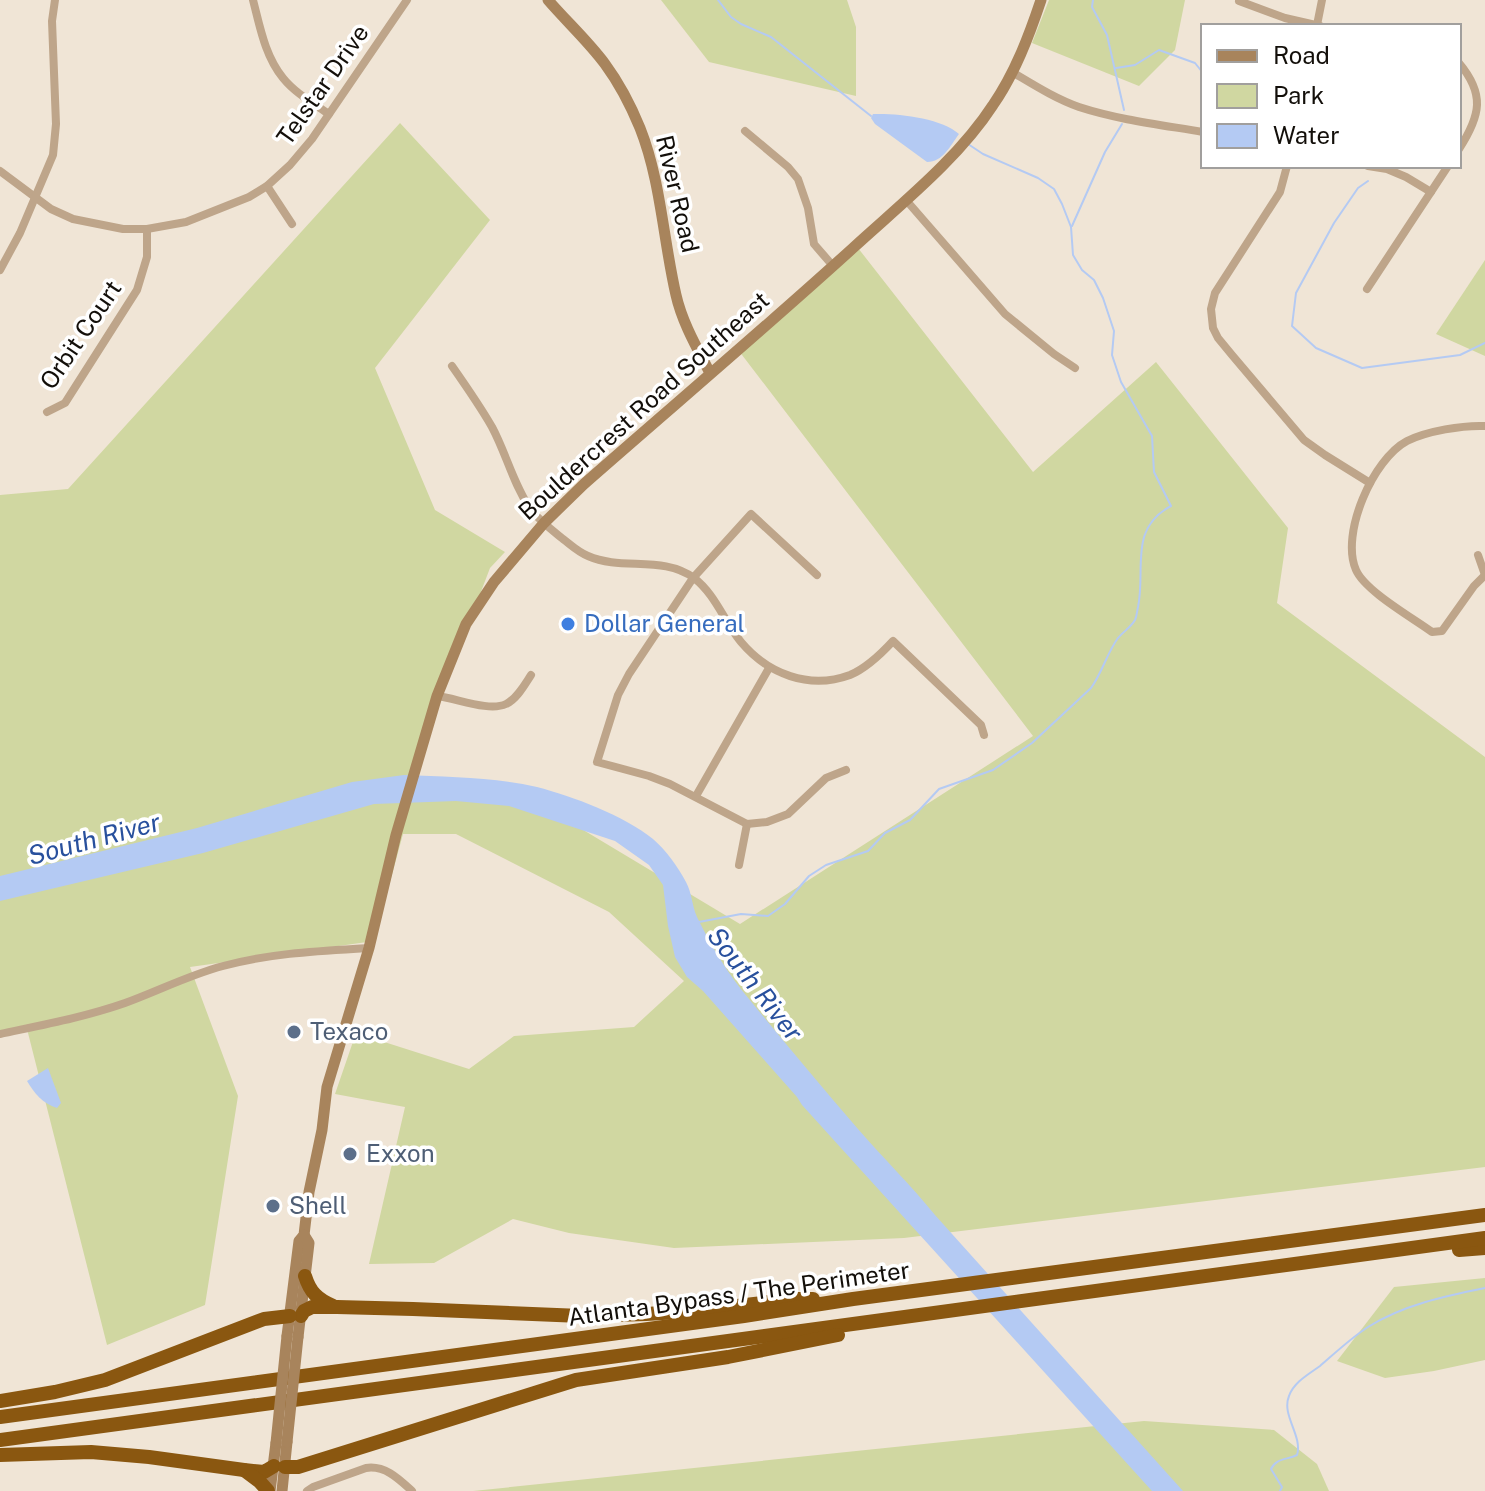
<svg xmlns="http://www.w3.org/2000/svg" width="1485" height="1491" font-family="'Public Sans',sans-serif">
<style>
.green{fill:#d0d7a1}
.water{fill:#b4caf3}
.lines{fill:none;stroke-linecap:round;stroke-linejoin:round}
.stream{stroke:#b4caf3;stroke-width:2}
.street{stroke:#bea58a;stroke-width:8}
.secondary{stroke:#a8845c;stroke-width:11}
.highway{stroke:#8a5710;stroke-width:14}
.secondary-bridge{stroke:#a8845c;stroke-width:11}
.shop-dot{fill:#3f7fe0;stroke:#fff;stroke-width:3}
.service-dot{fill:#5c6f8a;stroke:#fff;stroke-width:3}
.labels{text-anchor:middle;stroke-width:7;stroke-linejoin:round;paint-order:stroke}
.street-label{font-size:24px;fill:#130f0a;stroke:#fff}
.shop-label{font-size:24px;fill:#366cbe;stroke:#fff;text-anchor:start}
.service-label{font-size:24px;fill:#4e5e75;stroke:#fff;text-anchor:start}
.water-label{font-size:26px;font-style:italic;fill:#28509d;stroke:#fff}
</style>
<rect width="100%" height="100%" fill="#f0e5d6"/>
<g class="green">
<path d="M661,0H847L856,27V96L709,62Z"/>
<path d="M1049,0H1185L1175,50L1139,86L1032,43Z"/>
<path d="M400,123L490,220L375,368L435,510L505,552L490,568L411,775L515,789L740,924L1033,736L739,351L858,248L1033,472L1156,362L1288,528L1277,603L1485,757V1167L904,1238L674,1248L569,1233L513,1219L434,1263L369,1264L405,1107L335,1094L356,1033L469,1069L514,1036L634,1027L684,981L609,912L456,834H403L374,941L190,967L238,1096L205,1305L107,1345L27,1029L0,1036V495L68,489Z"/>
<path d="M1485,260V356L1436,334Z"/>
<path d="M1485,1278V1360L1434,1371L1385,1378L1337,1361L1394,1287Z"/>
<path d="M1144,1421L1274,1430L1317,1464L1329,1491H473Z"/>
</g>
<g class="water">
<path d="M873,114C897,113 942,118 959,134C950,146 943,162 927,162L875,124L871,118Z"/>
<path d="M404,775C448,777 494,777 537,787C572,796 625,816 653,839C666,850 678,867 686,882C692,893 692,906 697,917C711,946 728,974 749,999C785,1043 821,1086 858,1129C883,1158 911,1185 935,1215L1183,1491H1152L802,1105L797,1097L703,991L687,977L675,957L668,926L663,885L649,865L615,841L509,806L456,801L374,804L203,853L0,901V876L197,828L352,782Z"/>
<path d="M48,1068L61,1103L57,1108C42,1103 35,1094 27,1081Z"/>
</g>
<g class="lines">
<g class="stream">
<path d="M718,0L731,17L741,24L771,37L871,116"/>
<path d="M1093,0L1092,7L1107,35L1124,110"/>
<path d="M1116,68L1135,65L1159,50L1195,63L1203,73"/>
<path d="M1368,181L1358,188L1334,223L1296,293L1292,326L1316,348L1362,368L1460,355L1485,343"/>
<path d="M1072,226L1105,152L1122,124"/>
<path d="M699,922L741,914L768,916L785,904L809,876L826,865L868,851L885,833L910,820L939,789L993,770L1032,743L1091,688C1102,673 1107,653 1118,638C1123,632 1131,627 1135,620C1137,616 1137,611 1138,607C1146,569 1128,529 1171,506L1154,472L1152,436L1121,382L1112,355L1114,331L1103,298L1094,280L1082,270L1073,255L1071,227L1062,204L1054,189L1038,178L983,154L968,144"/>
<path d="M1280,1491L1282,1487L1271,1469C1276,1458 1287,1460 1297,1455C1303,1436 1281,1415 1289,1396C1294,1382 1309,1374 1320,1366C1335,1353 1351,1338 1368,1327C1403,1305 1445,1296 1485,1288"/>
</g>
<g class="street">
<path d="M253,0C260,27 265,56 283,78C295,93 313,103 329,114"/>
<path d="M1239,1L1285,18L1320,26"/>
<path d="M1317,25L1322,0"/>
<path d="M1459,63C1485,94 1481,115 1459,149"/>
<path d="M1012,72C1034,85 1056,99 1079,107C1119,120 1162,125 1203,132"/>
<path d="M745,131L788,167L798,179L808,208L814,244L833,266"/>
<path d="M1287,166L1280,192L1215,293L1211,309L1213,328L1218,338L1232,355L1304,440L1325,455L1370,483"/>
<path d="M1368,166L1387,169L1406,177L1431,192"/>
<path d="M0,171L51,209L73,219L123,229H147L186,222L249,197L267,186L290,165L312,139L407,0"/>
<path d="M267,186L292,224"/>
<path d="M906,200L1005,314L1054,354L1075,368"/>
<path d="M0,270L20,233L53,155L56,124L52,21L55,0"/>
<path d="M1367,289L1448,166"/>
<path d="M452,366C466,386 480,406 492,427C506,453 514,486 531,510C540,521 552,530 563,539C571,545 578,552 588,556C622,571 663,555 694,578C715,594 724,621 741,642C768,674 809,690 850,675C867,668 881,654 893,641L981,725L984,735"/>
<path d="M47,412L65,403L137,290L147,257V229"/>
<path d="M1485,426C1463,425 1427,431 1407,441C1373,459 1340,534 1356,570C1365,591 1413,618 1432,632L1442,631L1474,586L1485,575"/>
<path d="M1478,555L1485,575"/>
<path d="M817,575L751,514L693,578L629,674L618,695L597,762L649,776L670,784L747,824L767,822L788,814L826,778L846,770"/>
<path d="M437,696C456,698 489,712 506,704C517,699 525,684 531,675"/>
<path d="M696,796L769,668"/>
<path d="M739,865L747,824"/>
<path d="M0,1034C42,1025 85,1017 125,1003C158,991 189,975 223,966C271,953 320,951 369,948"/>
<path d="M307,1491L313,1487L366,1468C385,1465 399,1479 412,1491"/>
</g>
<g class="secondary">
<path d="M548,0C566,21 588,41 605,64C619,83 631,106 640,128C661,181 663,239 676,295C682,322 697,348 710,373"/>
<path d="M287,1336L299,1241L304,1235L309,1192L322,1130L327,1087L369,948L396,835L437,696L466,624L494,582L544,523L584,484C674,405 765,328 853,248C901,204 958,159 993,105C1015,73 1029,36 1041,0"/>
<path d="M298,1337L309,1243L304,1235"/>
<path d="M270,1491L276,1443"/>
<path d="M282,1491L287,1442"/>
</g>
<g class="highway">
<path d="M1459,1250L1485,1248"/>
<path d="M305,1276C310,1292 317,1299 333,1306"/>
<path d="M301,1316L304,1311L312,1307H337L413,1309L581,1316L646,1314L694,1311L795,1299H813"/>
<path d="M0,1401L55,1392L105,1380L264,1319L290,1316"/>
<path d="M0,1417L744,1316L853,1299L1485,1215"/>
<path d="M0,1440L1485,1238"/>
<path d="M0,1455L91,1452L149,1457L244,1470L264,1472L274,1466"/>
<path d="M285,1467H298L576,1380L728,1357L838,1335"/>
<path d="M244,1470L260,1482L268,1491"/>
</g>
<g class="secondary-bridge">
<path d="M287,1442L298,1337"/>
<path d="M276,1443L287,1336"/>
</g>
</g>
<circle class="shop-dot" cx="568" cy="624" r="8"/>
<g class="service-dot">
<circle cx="294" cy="1032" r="8"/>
<circle cx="350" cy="1154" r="8"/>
<circle cx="273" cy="1206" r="8"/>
</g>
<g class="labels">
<g class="street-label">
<text transform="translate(323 85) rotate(-55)" y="8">Telstar Drive</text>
<text transform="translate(677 194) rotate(77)" y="8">River Road</text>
<text transform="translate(81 335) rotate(-56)" y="8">Orbit Court</text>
<text transform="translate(644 406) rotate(-42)" y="8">Bouldercrest Road Southeast</text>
<text transform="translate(739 1294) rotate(-8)" y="8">Atlanta Bypass / The Perimeter</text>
</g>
<g class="shop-label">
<text x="584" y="632">Dollar General</text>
</g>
<g class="service-label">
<text x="310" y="1040">Texaco</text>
<text x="366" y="1162">Exxon</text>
<text x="289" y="1214">Shell</text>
</g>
<g class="water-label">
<text transform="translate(94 839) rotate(-15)" y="9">South River</text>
<text transform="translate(755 984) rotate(52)" y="9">South River</text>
</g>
</g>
<rect x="1201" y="24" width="260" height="144" fill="#ffffff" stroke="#a19f9d" stroke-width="2"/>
<rect x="1217" y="50" width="40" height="12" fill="#a8845c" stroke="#a19f9d" stroke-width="2"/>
<text x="1273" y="64" font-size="24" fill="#130f0a">Road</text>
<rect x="1217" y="84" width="40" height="24" fill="#d0d7a1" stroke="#a19f9d" stroke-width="2"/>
<text x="1273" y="104" font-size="24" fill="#130f0a">Park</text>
<rect x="1217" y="124" width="40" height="24" fill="#b4caf3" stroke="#a19f9d" stroke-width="2"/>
<text x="1273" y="144" font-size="24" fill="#130f0a">Water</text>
</svg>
